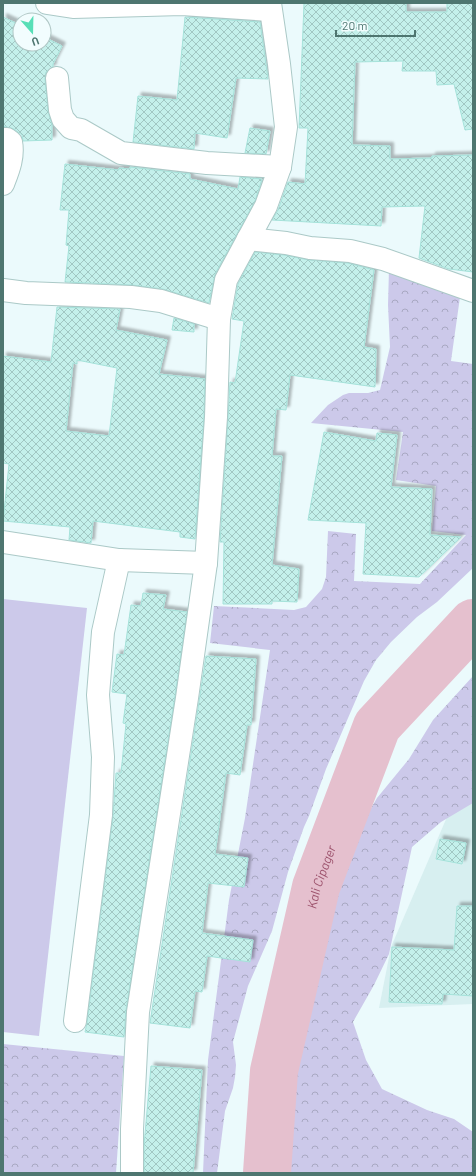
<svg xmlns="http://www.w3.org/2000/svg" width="476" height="1176" font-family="Barlow,sans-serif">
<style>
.residential{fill:#d7eff0}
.forest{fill:url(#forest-crowns)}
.garden{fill:#ccc9ea}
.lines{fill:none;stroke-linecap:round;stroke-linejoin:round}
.river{stroke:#e5c0ce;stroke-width:48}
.building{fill:url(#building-cross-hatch);stroke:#a5e2da;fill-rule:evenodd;filter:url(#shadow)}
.street-casing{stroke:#abc9c7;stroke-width:24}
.street{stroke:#fff;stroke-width:22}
.labels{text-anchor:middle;stroke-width:3.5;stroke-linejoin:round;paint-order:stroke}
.water-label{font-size:13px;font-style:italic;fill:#9d536d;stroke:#f2fdfe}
</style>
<defs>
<pattern id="forest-crowns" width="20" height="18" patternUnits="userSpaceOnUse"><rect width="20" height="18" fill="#ccc9ea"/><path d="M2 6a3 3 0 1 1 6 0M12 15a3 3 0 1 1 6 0" fill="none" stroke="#a8a8c2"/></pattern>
<pattern id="building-cross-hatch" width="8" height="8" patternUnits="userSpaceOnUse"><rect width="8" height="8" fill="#c4f0eb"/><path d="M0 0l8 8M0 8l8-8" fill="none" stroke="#a1c7c3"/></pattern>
<filter id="shadow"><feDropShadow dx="3.5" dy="-3.5" stdDeviation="1" flood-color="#0004"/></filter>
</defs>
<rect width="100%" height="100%" fill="#ebfafc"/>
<path class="residential" d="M473,764V1004L379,1008L391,947L453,803Z"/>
<g class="forest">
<path d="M389,269L460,297L451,361L473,364V568L437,602L417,617L391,642L376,660L364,681L326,769L309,816L304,827L288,872L272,931L248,986L233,1042L236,1065L235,1077L233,1088L225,1111L217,1173H203L208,1060L229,900L245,818L270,650L210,643L214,606L294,610L306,607L322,589L326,577L328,531L356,534L354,581L420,584L466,535L432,531L436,486L396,480L403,432L311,423L328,405L343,395L349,393H368L380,390L390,347L388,305Z"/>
<path d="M473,676V803L441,822L412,847L389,954L374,985L353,1022L366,1060L382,1089L427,1110L454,1119L473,1132V1173H281L279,1162L287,1090L304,1006L325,932L359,829L377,798L409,759L433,720Z"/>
<path d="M3,1044L124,1056L116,1173H3Z"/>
</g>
<path class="garden" d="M3,599L87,608L39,1036L3,1032Z"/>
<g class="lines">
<path class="river" id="s1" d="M267,1173L274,1071L316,887L377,726L473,623"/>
</g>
<g class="building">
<path d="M304,3H406V12H447V3H473V129L465,130L454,84L437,85L436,71H402L403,61L355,62L352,145L390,146V159L432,158V156L473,155V272L449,269L419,258L425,206L382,207L381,226L272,220L278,210L288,182L305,184L308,128H299Z"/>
<path d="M3,17L20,25V44H44V37L62,46L53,64V67L46,72L45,79L48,111L52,125V140L23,141L22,135L14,129L3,126Z"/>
<path d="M185,17L260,22L268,79L236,78L227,138L195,133L194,149L133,142L138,96L177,100Z"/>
<path d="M250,128L270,131L266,154L245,153Z"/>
<path d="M65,164L119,170V168L130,169V167L190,174V179L238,189L240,177L262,179L255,201L215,274L209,303L163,289L132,285L65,282L69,246L66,245L69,210H60Z"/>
<path d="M255,252L284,255L309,260L348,263L374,270L364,347L376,349L375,387L290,375L286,410L276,409L272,456H282L272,565L299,569L297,602L272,601V604H223L224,542H220L228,418L230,382L235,383L244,321L232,319L238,284Z"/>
<path d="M57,307L120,309L116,330L167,340L159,374L205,379L204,416L195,539L180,537V532L93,521L91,543L69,540L70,527L3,521L9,464L3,463V356L51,362ZM77,360L117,368L109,436L66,431L73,363L77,364Z"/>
<path d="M174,318L194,324V332L172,330Z"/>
<path d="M324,432L376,441L377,433L397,435L391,487L432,489L430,535L461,537L419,577L363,574L366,523L308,520Z"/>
<path d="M143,593L166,595L163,609L187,612L175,696L126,1010L124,1037L85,1032L87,1023L113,816L116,773H121L126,724L123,723L127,694L112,692L117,654L124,655L131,605L141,606Z"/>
<path d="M206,656L256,659L251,725H247L240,775L226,773L215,854L248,858L244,887L208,883L202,933L253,940L250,962L207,956L202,992L195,991L190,1028L150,1023Z"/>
<path d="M440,839L466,843L462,864L436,859Z"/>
<path d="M457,906H473V996L443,994L442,1004L389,1002L392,947L454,950Z"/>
<path d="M151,1066L202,1070L193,1173H144V1145Z"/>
</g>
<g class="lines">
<defs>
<g id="street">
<path d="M47,3L73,7L182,4L270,10"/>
<path d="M57,78L60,110L63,119L71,128L81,130L121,153L207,163L280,167"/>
<path d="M3,139H7L11,142C14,157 8,171 3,184"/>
<path d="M248,239L286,243L310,248L350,251L383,259L473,291"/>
<path d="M3,290L26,293L131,297L161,301L219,319"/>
<path d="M3,542L119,560L206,563"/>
<path d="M75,1021L101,815L103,757L98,695L103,632L119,560"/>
<path d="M132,1173V1129L138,1012L187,698L206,563L216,417L219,319L226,280L266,206L280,167L286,127L279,64L270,3"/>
</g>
</defs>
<use href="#street" class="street-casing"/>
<use href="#street" class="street"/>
</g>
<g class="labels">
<g class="water-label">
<text dy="5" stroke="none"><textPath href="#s1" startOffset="302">Kali Cipager</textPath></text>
</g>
</g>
<rect width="476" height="1176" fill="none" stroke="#4e7670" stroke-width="8"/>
<g transform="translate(32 32) rotate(160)"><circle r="19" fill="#f2fdfe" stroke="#b0c7c5"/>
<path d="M0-3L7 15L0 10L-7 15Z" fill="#57dfb7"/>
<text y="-6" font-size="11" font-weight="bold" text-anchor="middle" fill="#4e7670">U</text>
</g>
<path d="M336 30v6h79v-6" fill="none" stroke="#4e7670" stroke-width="2"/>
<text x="342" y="30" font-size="12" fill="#4e7670" stroke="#f2fdfe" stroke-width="3" paint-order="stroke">20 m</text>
</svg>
